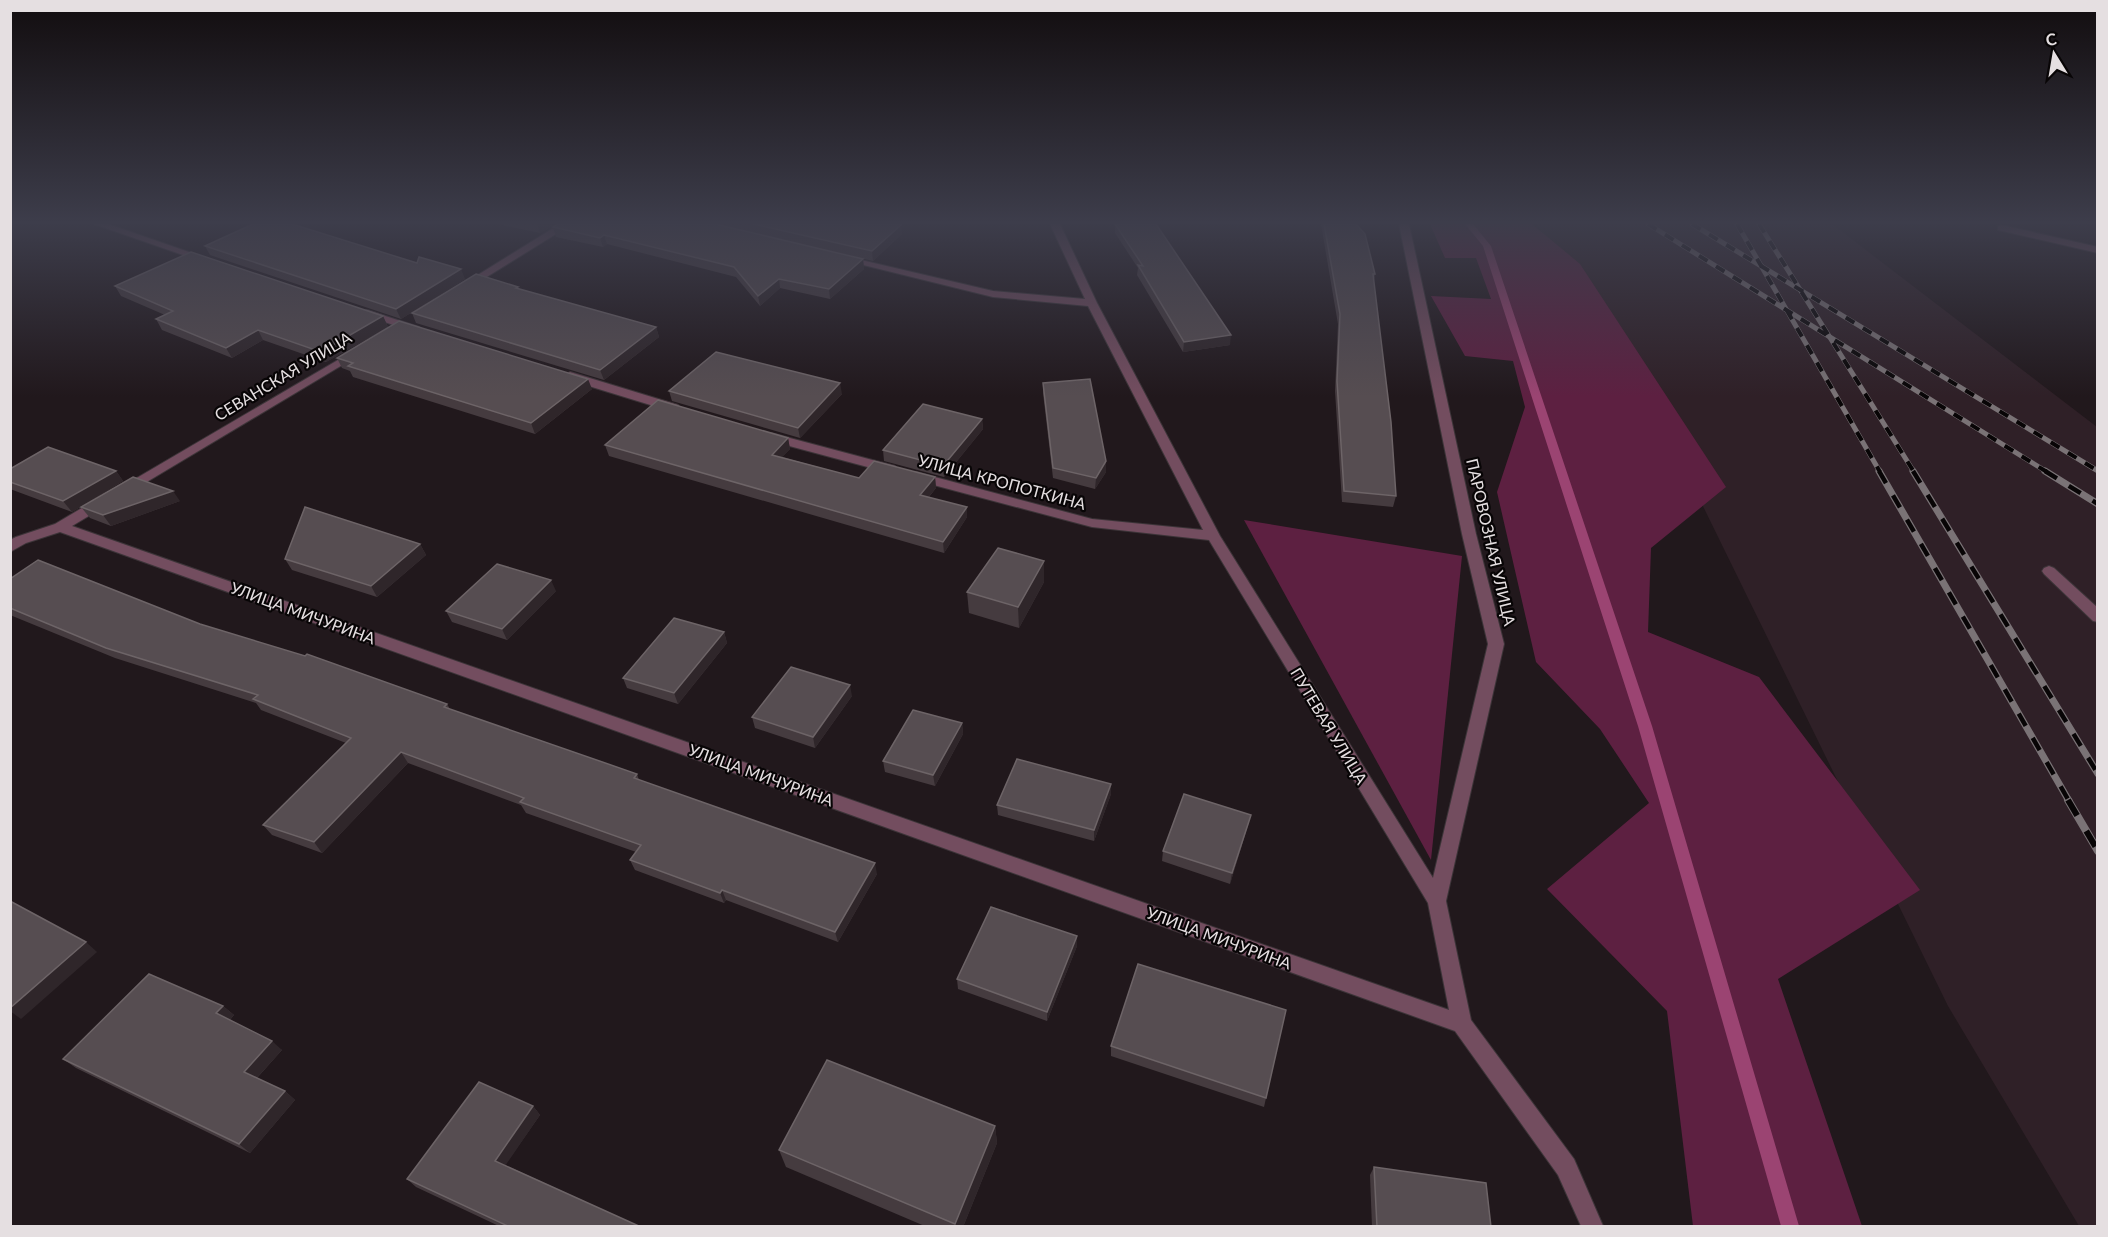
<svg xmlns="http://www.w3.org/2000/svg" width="2108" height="1237" font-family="Lato,sans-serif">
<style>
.built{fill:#2f2027}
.green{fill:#5d2041}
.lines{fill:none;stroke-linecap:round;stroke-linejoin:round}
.stream{fill:#9b4472;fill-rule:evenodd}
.lane-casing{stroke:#3c3438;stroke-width:2}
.street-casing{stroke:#3c3438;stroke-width:2}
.lane{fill:#734d5f;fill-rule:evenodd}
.street{fill:#734d5f;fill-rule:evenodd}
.rail-far2-casing{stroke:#7a7376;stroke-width:5}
.rail-far1-casing{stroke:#7a7376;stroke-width:7}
.rail-casing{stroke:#7a7376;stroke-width:8}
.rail-far2{stroke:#080506;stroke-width:4;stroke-dasharray:10;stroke-linecap:butt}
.rail-far1{stroke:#080506;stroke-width:4.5;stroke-dasharray:14;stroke-linecap:butt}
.rail{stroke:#080506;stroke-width:6;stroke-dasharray:18;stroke-linecap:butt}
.wall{fill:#453b3f}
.shaded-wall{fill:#2f262a}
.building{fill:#564d51;stroke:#6d6467;stroke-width:1.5}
.labels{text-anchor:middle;stroke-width:4.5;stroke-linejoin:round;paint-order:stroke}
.street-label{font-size:16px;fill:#e5dfe1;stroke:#080506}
</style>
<rect width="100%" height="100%" fill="#21181c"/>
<path class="built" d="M1536,224H1832L2097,427V1226H2079L1948,1006L1647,392L1579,280Z"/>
<g class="green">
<path d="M1430,224H1532L1580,264L1726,487L1651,548L1648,632L1759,677L1920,890L1778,979L1862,1226H1693L1667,1011L1547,889L1649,803L1600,729L1536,662L1497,492L1525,407L1513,361L1465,356L1431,296L1491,299L1476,258H1445Z"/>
<path d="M1244,520L1462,556L1431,860Z"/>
</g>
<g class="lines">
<path class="stream" d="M1465,224H1473L1491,246L1652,726L1799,1226H1781L1638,726L1483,246Z"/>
<defs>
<g id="lane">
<path d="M2002,225L2098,247V253L1998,230V226Z"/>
<path d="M2049,566L2054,568L2098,608V622L2093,621L2044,574L2042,571L2044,568Z"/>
</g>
<g id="street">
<path d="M94,224H108L212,260L203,262Z"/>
<path d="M560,224H572L469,288H461L460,286Z"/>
<path d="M1050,224H1060L1097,303L1220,536L1433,878L1488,644L1462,534L1399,224H1409L1476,534L1504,644L1446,901L1471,1020L1574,1159L1603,1226H1581L1558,1175L1455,1031L60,532L26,543L10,552V540L16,537L55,524L97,499H107L109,502L107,505L72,526L1449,1010L1428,903L1209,540L1092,527L911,479L909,476L916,472L1092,519L1203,530L1088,306L993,297L839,259L844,256L993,291L1085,299Z"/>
<path d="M367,310L419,327L421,329L415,332L363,315V311Z"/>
<path d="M355,350L359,351V355L130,492L125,493L118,489Z"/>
<path d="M570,372L678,405L680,408L678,411H670L566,379L564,376Z"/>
<path d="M771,433L895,466L897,469L890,473L767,440L765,437L767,434Z"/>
</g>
</defs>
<use href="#lane" class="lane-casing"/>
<use href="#street" class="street-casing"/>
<use href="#lane" class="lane"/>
<use href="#street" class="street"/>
<defs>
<g id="rail-far2">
<path d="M1648,224L2047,472"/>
<path d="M1692,224L2098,471"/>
<path d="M1737,224L1880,472"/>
<path d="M1759,224L1914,472"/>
</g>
<g id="rail-far1">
<path d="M1879,471L2069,801"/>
<path d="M1913,471L2098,774"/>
<path d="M2045,471L2098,504"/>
</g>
<path id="rail" d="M2068,800L2098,851"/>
</defs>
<use href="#rail-far2" class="rail-far2-casing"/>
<use href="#rail-far1" class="rail-far1-casing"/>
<use href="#rail" class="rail-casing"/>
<use href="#rail-far2" class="rail-far2"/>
<use href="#rail-far1" class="rail-far1"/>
<use href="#rail" class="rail"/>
</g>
<g class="wall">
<path d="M498,224H556L540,233Z"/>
<path d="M558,224H897L902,234L873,261L791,242L863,259L864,269L830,299L780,288L760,306L736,277L607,244L603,247L556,237L553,227Z"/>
<path d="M1115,224L1230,345L1183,352L1137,275L1138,268L1115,233Z"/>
<path d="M1321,224H1356L1375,274L1374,281L1396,496L1393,507L1342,502L1335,391L1338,324Z"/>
<path d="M205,246L417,263L465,279L401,319L210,255Z"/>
<path d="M115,286L383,316L388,327L326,362L263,340L232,358L162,330L156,319L165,315L121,296Z"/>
<path d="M519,289L656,327L659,337L604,380L416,323L412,313Z"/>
<path d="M337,358L592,389L535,434L353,377L350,371L342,368Z"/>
<path d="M1043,383L1106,461V472L1095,489L1053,478L1043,393Z"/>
<path d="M669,391L842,394L800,438L672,401Z"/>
<path d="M982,419L983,429L944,477L884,461L883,450Z"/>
<path d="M788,438L790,449L782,457L859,478L935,477L936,488L929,497L967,517L944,553L609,456L605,445Z"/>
<path d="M10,469L116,471L123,481L72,512L10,489Z"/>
<path d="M180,501L111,526L90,518L81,507Z"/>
<path d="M420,544L426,555L377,597L292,570L285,559Z"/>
<path d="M1044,561V582L1019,628L969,613L967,592Z"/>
<path d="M10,579L200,624L447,704L450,709L637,774L639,780L877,874L838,942L726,900L724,903L635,870L630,860L636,852L526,813L521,805L408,763L322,853L272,835L263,825L346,743L261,710L256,703L115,658L10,615Z"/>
<path d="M556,591L507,640L452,622L446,611Z"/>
<path d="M724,632L727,643L678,704L627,688L623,678Z"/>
<path d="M852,696L815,748L755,728L752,717Z"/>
<path d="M962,723L963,734L935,786L885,772L883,761Z"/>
<path d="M1111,784V794L1094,841L998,815L997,805Z"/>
<path d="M1251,815L1248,825L1230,884L1162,861L1163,851Z"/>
<path d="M1077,946L1047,1021L958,989L957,979Z"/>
<path d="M223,1006L234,1015L230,1020L282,1050L257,1078L285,1091L295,1100L250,1153L76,1068L63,1059Z"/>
<path d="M1111,1046L1266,1098L1264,1107L1111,1056Z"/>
<path d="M533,1106L540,1115L505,1165L641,1227H501L416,1187L407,1179Z"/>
<path d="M995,1126L997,1143L963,1227H927L786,1167L779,1150Z"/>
<path d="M1374,1167L1491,1227H1372L1370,1175Z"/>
</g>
<g class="shaded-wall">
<path d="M537,224H556L540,233Z"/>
<path d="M901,225L902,234L873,261L872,251Z"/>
<path d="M604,235L607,244L603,247L600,238Z"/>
<path d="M863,259L864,269L830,299L829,289Z"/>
<path d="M461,269L465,279L401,319L396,309Z"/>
<path d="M779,279L780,288L760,306L758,296Z"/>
<path d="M383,316L388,327L326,362L321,352Z"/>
<path d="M656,327L659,337L604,380L600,370Z"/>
<path d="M258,330L263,340L232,358L226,348Z"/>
<path d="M1231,335L1230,345L1183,352L1184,342Z"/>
<path d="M588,379L592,389L535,434L531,423Z"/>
<path d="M840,383L842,394L800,438L798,428Z"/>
<path d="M982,419L983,429L944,477L943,466Z"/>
<path d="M788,438L790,449L775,465L772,455Z"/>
<path d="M1106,461V472L1095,489L1096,478Z"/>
<path d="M116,471L123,481L72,512L63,501Z"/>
<path d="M935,477L936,488L922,505L920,495Z"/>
<path d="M173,491L180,501L111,526L103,515Z"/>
<path d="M967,507V517L944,553L943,542Z"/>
<path d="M420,544L426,555L377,597L371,586Z"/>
<path d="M1044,561V582L1019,628L1018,607Z"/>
<path d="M551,580L556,591L507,640L502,629Z"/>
<path d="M724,632L727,643L678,704L674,693Z"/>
<path d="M850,685L852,696L815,748L813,737Z"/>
<path d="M962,723L963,734L935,786L933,775Z"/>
<path d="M401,752L408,763L322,853L314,842Z"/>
<path d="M1111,784V794L1094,841V830Z"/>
<path d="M1251,815L1248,825L1230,884L1232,873Z"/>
<path d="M875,863L877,874L838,942L835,932Z"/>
<path d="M722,890L726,900L724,903L720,893Z"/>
<path d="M1077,936V946L1047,1021V1012Z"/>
<path d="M86,942L97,952L21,1019L10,1011V1008Z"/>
<path d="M223,1006L234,1015L227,1023L216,1013Z"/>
<path d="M272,1041L282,1050L254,1081L244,1072Z"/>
<path d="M285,1091L295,1100L250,1153L239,1144Z"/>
<path d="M533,1106L540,1115L503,1169L495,1161Z"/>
<path d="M995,1126L997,1143L963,1227H955V1224Z"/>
</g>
<g class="building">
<path d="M253,224H292L417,263L419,257L461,269L396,309L205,246Z"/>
<path d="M558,224H715L863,259L829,289L779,279L758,296L734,267L604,235L600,238L553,227Z"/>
<path d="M753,224H897L901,225L872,251Z"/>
<path d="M1115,224H1156L1231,335L1184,342L1138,265L1143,266Z"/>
<path d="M1324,224H1356L1365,234L1375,274H1373L1391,422L1396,496L1344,491L1337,381L1340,314Z"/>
<path d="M191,252L383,316L321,352L258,330L226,348L156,319L173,311L115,286Z"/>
<path d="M476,274L518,287L516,288L656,327L600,370L412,313Z"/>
<path d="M399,321L588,379L531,423L348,366L353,363L337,358Z"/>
<path d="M716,352L840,383L798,428L669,391Z"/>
<path d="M1090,379L1106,461L1096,478L1053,468L1043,383Z"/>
<path d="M658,400L788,438L772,455L859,478L874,461L935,477L920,495L967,507L943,542L605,445Z"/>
<path d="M923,404L982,419L943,466L883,450Z"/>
<path d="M48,447L116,471L63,501L10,482V469Z"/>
<path d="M133,477L173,491L103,515L81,507Z"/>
<path d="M305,507L420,544L371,586L285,559Z"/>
<path d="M998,548L1044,561L1018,607L967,592Z"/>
<path d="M38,560L200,624L305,656L307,654L447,704L444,707L637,774L634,778L875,863L835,932L722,890L720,893L630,860L641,845L520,802L524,798L401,752L314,842L263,825L351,738L253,699L258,695L106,648L10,608V579Z"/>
<path d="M497,564L551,580L502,629L446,611Z"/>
<path d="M674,618L724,632L674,693L623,678Z"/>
<path d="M791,667L850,685L813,737L752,717Z"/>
<path d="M913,710L962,723L933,775L883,761Z"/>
<path d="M1017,759L1111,784L1094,830L997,805Z"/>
<path d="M1184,794L1251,815L1232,873L1163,851Z"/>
<path d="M10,901L86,942L10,1008Z"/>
<path d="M991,907L1077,936L1047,1012L957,979Z"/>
<path d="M1138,964L1286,1010L1266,1098L1111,1046Z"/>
<path d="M149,974L223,1006L216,1013L272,1041L244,1072L285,1091L239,1144L63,1059Z"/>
<path d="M827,1060L995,1126L955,1224L779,1150Z"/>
<path d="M479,1082L533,1106L495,1161L641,1227H510L407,1179Z"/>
<path d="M1374,1167L1486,1183L1491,1227H1377Z"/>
</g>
<linearGradient id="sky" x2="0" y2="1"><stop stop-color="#120d0f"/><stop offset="0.56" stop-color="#3d3d4b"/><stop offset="1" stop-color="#3d3d4b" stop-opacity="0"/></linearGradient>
<rect width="2108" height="397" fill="url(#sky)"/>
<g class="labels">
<g class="street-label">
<text transform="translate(283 376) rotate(-31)" y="6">СЕВАНСКАЯ УЛИЦА</text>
<text transform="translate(1002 482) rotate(15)" y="6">УЛИЦА КРОПОТКИНА</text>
<text transform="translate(1491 542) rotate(77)" y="6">ПАРОВОЗНАЯ УЛИЦА</text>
<text transform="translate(303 613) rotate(20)" y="6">УЛИЦА МИЧУРИНА</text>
<text transform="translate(1329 726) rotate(59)" y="6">ПУТЕВАЯ УЛИЦА</text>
<text transform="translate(761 775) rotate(20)" y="6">УЛИЦА МИЧУРИНА</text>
<text transform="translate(1219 938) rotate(20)" y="6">УЛИЦА МИЧУРИНА</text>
</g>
</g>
<rect width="2108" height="1237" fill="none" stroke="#e5dfe1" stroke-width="24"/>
<g transform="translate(2054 54) rotate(349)" stroke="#080506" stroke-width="4.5" paint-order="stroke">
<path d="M0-4.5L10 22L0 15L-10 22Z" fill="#e5dfe1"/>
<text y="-9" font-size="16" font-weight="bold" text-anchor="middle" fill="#e5dfe1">С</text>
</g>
</svg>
